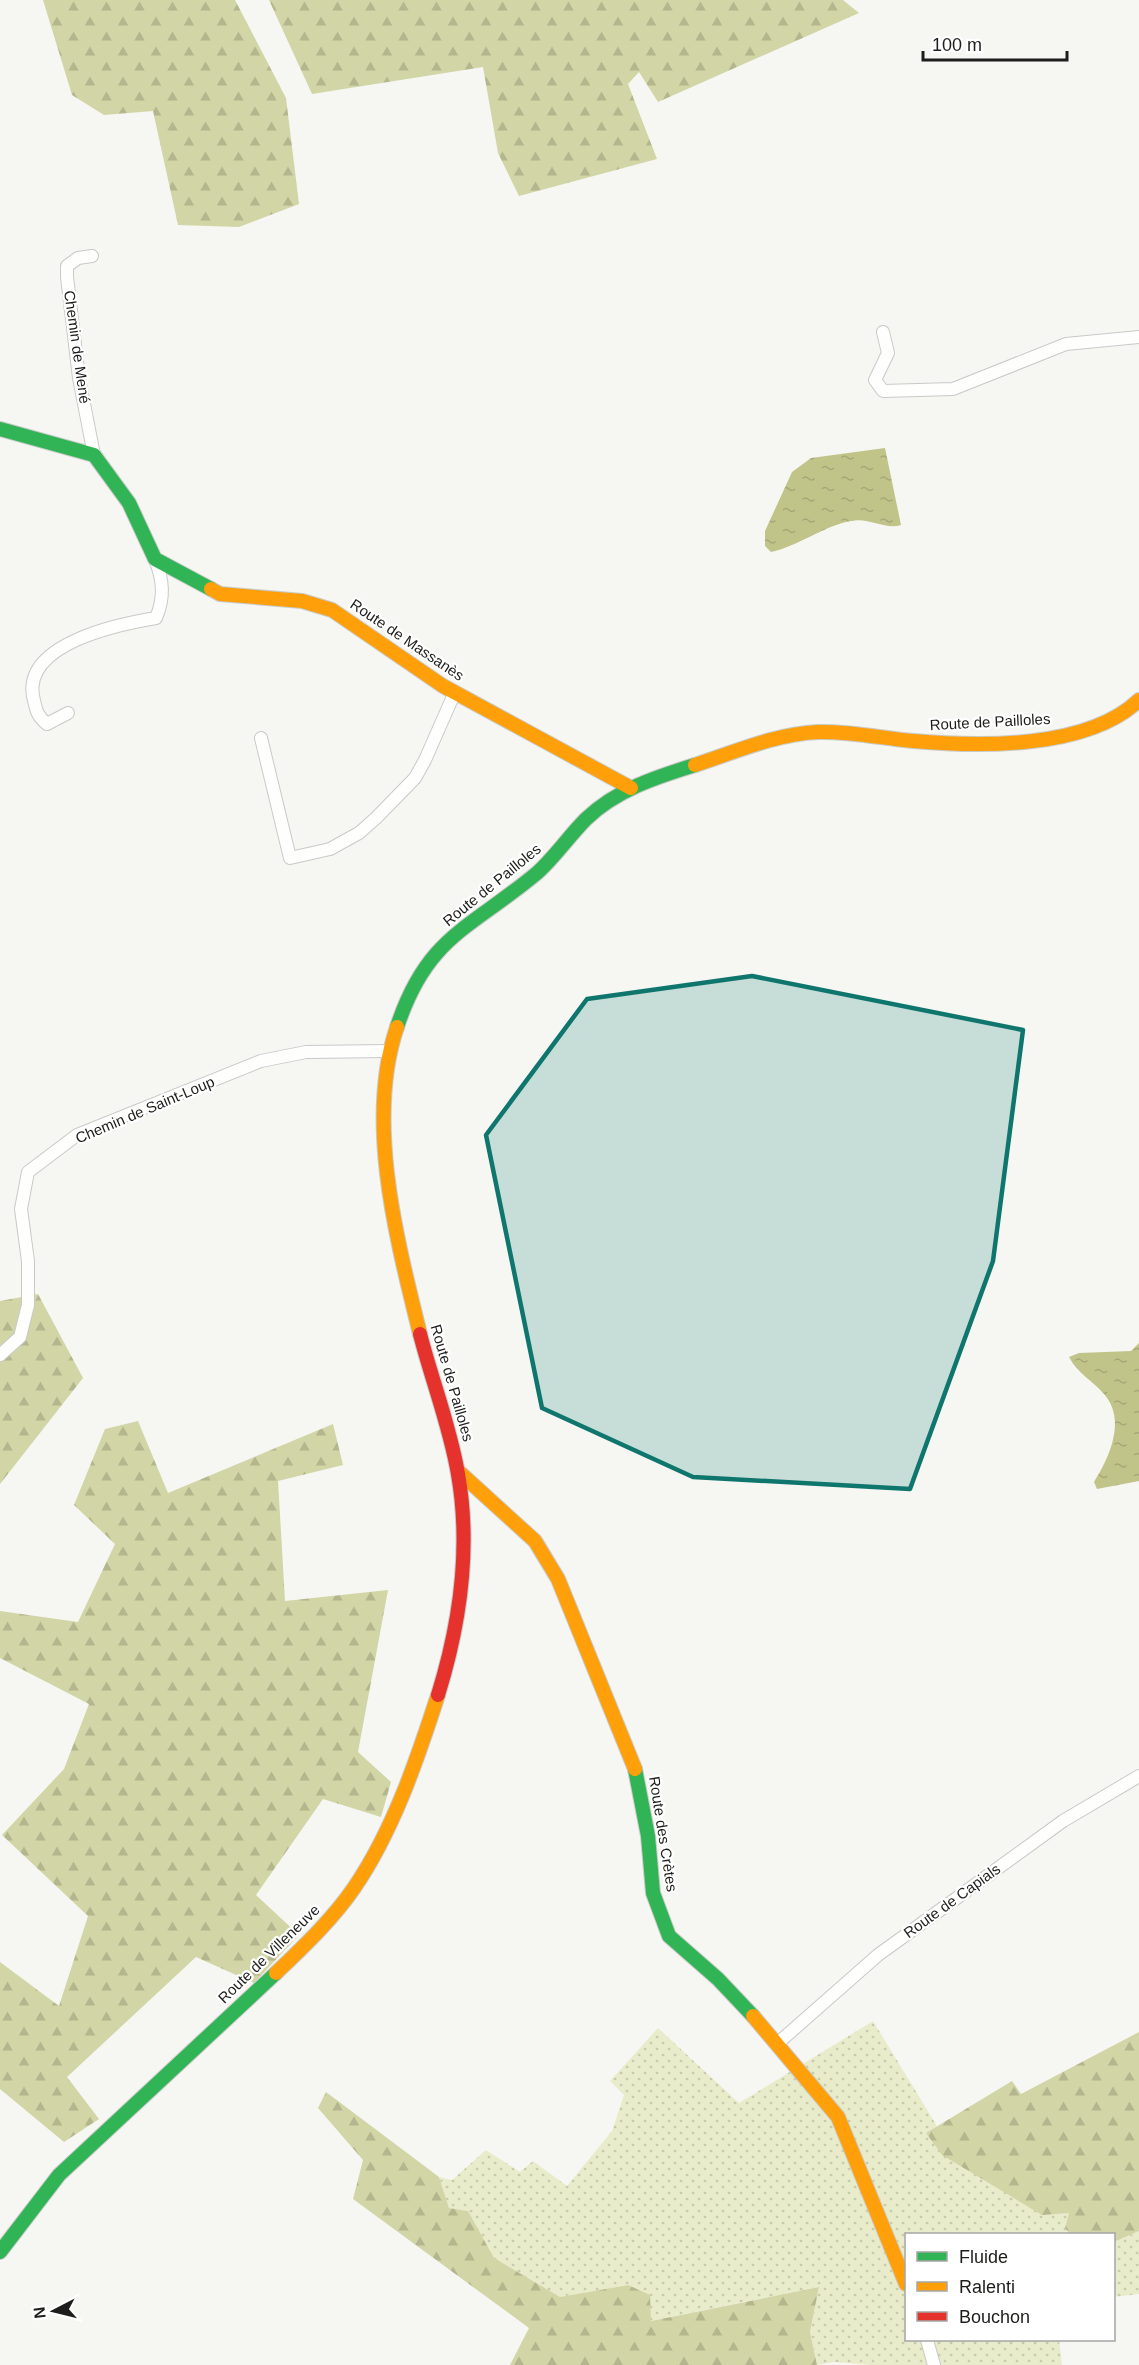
<svg xmlns="http://www.w3.org/2000/svg" width="1139" height="2365" font-family="Helvetica,sans-serif">
<style>
.green{fill:url(#green-dots)}
.forest{fill:url(#forest-firs)}
.water{fill:url(#water-ripples)}
.lines{fill:none;stroke-linecap:round;stroke-linejoin:round}
.street-casing{stroke:#c9cac8;stroke-width:14}
.fast-casing{stroke:#c9cac8;stroke-width:16}
.slow-casing{stroke:#c9cac8;stroke-width:16}
.jam-casing{stroke:#c9cac8;stroke-width:16}
.street{stroke:#fefefd;stroke-width:12}
.fast{stroke:#30b455;stroke-width:14}
.slow{stroke:#ff9f0a;stroke-width:14}
.jam{stroke:#e5322d;stroke-width:14}
.marked{fill:#0f766e;fill-opacity:0.2;stroke:#0f766e;stroke-width:4.5;stroke-linejoin:round}
.labels{text-anchor:middle;stroke-width:4.5;stroke-linejoin:round;paint-order:stroke}
.street-label{font-size:15px;fill:#1d1d1b;stroke:#fff}
</style>
<defs>
<pattern id="green-dots" width="8" height="8" patternUnits="userSpaceOnUse" patternTransform="scale(1.5)"><rect width="8" height="8" fill="#e9ecca"/><path d="M2 2h.1M6 6h.1" fill="none" stroke="#c7caad" stroke-width="1.8" stroke-linecap="round"/></pattern>
<pattern id="forest-firs" width="22" height="20" patternUnits="userSpaceOnUse" patternTransform="scale(1.5)"><rect width="22" height="20" fill="#d2d5a5"/><path d="M5 1l3.5 6h-7zM16 11l3.5 6h-7z" fill="#b4b68d"/></pattern>
<pattern id="water-ripples" width="26" height="14" patternUnits="userSpaceOnUse" patternTransform="scale(1.5)"><rect width="26" height="14" fill="#c1c489"/><path d="M2 4q2-2 4 0t4 0M15 11q2-2 4 0t4 0" fill="none" stroke="#a5a876"/></pattern>
</defs>
<rect width="100%" height="100%" fill="#f6f7f3"/>
<g class="green">
<path d="M873,2021L937,2126L926,2133L1070,2212L1065,2228L1070,2234H906V2340H1059L1062,2365H871L834,2362L817,2365L810,2332L819,2287L650,2321L628,2285L560,2297L493,2258L468,2211L449,2208L439,2177L452,2180L486,2150L520,2172L533,2161L567,2186L612,2131L624,2095L610,2081L658,2028L739,2103Z"/>
<path d="M1139,2231V2294L1114,2297V2242Z"/>
</g>
<g class="forest">
<path d="M43,0H235L286,98L299,204L239,227L178,225L153,111L104,115L72,95Z"/>
<path d="M269,0H843L859,13L658,102L639,72L628,84L657,159L519,196L498,153L483,67L312,94Z"/>
<path d="M38,1294L83,1378L0,1484V1301Z"/>
<path d="M138,1421L168,1493L333,1424L343,1465L278,1481L285,1601L388,1590L358,1752L391,1782L381,1817L323,1799L256,1895L299,1935L254,1983L196,1957L67,2077L99,2119L64,2142L0,2089V1962L59,2006L88,1916L2,1835L64,1769L89,1704L0,1658V1611L78,1622L115,1544L74,1505L105,1429Z"/>
<path d="M1139,2032V2231L1114,2242V2234H1070L1065,2228L1069,2213L1042,2215L942,2155L926,2133L1012,2081L1021,2094Z"/>
<path d="M326,2092L439,2177L449,2208L468,2211L494,2258L560,2297L628,2285L650,2295L651,2321L819,2287L810,2332L817,2365H510L529,2328L353,2199L363,2160L318,2108Z"/>
</g>
<g class="water">
<path d="M885,448L901,525C885,530 869,517 851,521C823,526 799,546 771,552L765,546V531L792,472L811,458Z"/>
<path d="M1139,1343V1481L1097,1489L1094,1482C1109,1458 1127,1420 1104,1394C1093,1381 1077,1373 1069,1357L1079,1353L1131,1351Z"/>
</g>
<g class="lines">
<defs>
<g id="street">
<path d="M92,256L78,258L67,266V277L79,378L94,455"/>
<path d="M883,332L888,353L875,380L883,391L953,389L1066,344L1139,337"/>
<path d="M68,713L47,724C36,715 36,709 33,696C24,643 120,624 156,618C165,597 163,580 155,559"/>
<path d="M261,738L290,858L330,849L359,833L376,818L415,778L425,760L455,692"/>
<path d="M0,1355L20,1337L28,1305V1261L21,1209L28,1172L77,1135L261,1061L306,1052L389,1051"/>
<path d="M778,2043L878,1955L1063,1821L1139,1776"/>
<path d="M927,2340L934,2365"/>
</g>
<g id="fast">
<path d="M0,429L94,455L129,503L155,559L211,589"/>
<path d="M397,1027C427,936 470,929 537,873C555,857 569,836 586,819C616,790 656,777 695,765"/>
<path d="M635,1769L648,1836L653,1893L669,1936L718,1979L753,2016"/>
<path d="M0,2252L59,2175L276,1973"/>
</g>
<g id="slow">
<path d="M211,589L220,594L302,601L332,610L443,686L631,788"/>
<path d="M695,765C735,752 775,734 818,732C849,731 881,738 913,741C980,747 1088,749 1139,700"/>
<path d="M397,1027C365,1121 397,1240 420,1334"/>
<path d="M458,1471L535,1541L558,1579L635,1769"/>
<path d="M276,1973C303,1947 332,1920 354,1888C393,1831 417,1760 438,1695"/>
<path d="M753,2016L838,2117L906,2284"/>
</g>
<path id="jam" d="M420,1334C432,1381 450,1426 458,1474C471,1548 460,1624 438,1695"/>
</defs>
<use href="#street" class="street-casing"/>
<use href="#fast" class="fast-casing"/>
<use href="#slow" class="slow-casing"/>
<use href="#jam" class="jam-casing"/>
<use href="#street" class="street"/>
<use href="#fast" class="fast"/>
<use href="#slow" class="slow"/>
<use href="#jam" class="jam"/>
</g>
<path class="marked" d="M752,976L1023,1030L993,1261L910,1489L693,1477L542,1408L486,1135L587,999Z"/>
<g class="labels">
<g class="street-label">
<text transform="translate(77 347) rotate(82)" y="5">Chemin de Mené</text>
<text transform="translate(407 640) rotate(34)" y="5">Route de Massanès</text>
<text transform="translate(990 722) rotate(-3)" y="5">Route de Pailloles</text>
<text transform="translate(492 885) rotate(-39)" y="5">Route de Pailloles</text>
<text transform="translate(145 1110) rotate(-23)" y="5">Chemin de Saint-Loup</text>
<text transform="translate(452 1383) rotate(74)" y="5">Route de Pailloles</text>
<text transform="translate(663 1834) rotate(81)" y="5">Route des Crètes</text>
<text transform="translate(952 1901) rotate(-36)" y="5">Route de Capials</text>
<text transform="translate(269 1954) rotate(-44)" y="5">Route de Villeneuve</text>
</g>
</g>
<rect x="905" y="2233" width="210" height="108" fill="#ffffff" stroke="#a5a5a4" stroke-width="1.5"/>
<rect x="917" y="2252" width="30" height="9" fill="#30b455" stroke="#a5a5a4" stroke-width="1.5"/>
<text x="959" y="2263" font-size="18" fill="#1d1d1b">Fluide</text>
<rect x="917" y="2282" width="30" height="9" fill="#ff9f0a" stroke="#a5a5a4" stroke-width="1.5"/>
<text x="959" y="2293" font-size="18" fill="#1d1d1b">Ralenti</text>
<rect x="917" y="2312" width="30" height="9" fill="#e5322d" stroke="#a5a5a4" stroke-width="1.5"/>
<text x="959" y="2323" font-size="18" fill="#1d1d1b">Bouchon</text>
<g transform="translate(54 2311) rotate(263)" stroke="#ffffff" stroke-width="4.5" paint-order="stroke">
<path d="M0-4.5L10 22L0 15L-10 22Z" fill="#1d1d1b"/>
<text y="-9" font-size="16" font-weight="bold" text-anchor="middle" fill="#1d1d1b">N</text>
</g>
<path d="M923 51v9h144v-9" fill="none" stroke="#1d1d1b" stroke-width="3"/>
<text x="932" y="51" font-size="18" fill="#1d1d1b" stroke="#ffffff" stroke-width="4.5" paint-order="stroke">100 m</text>
</svg>
